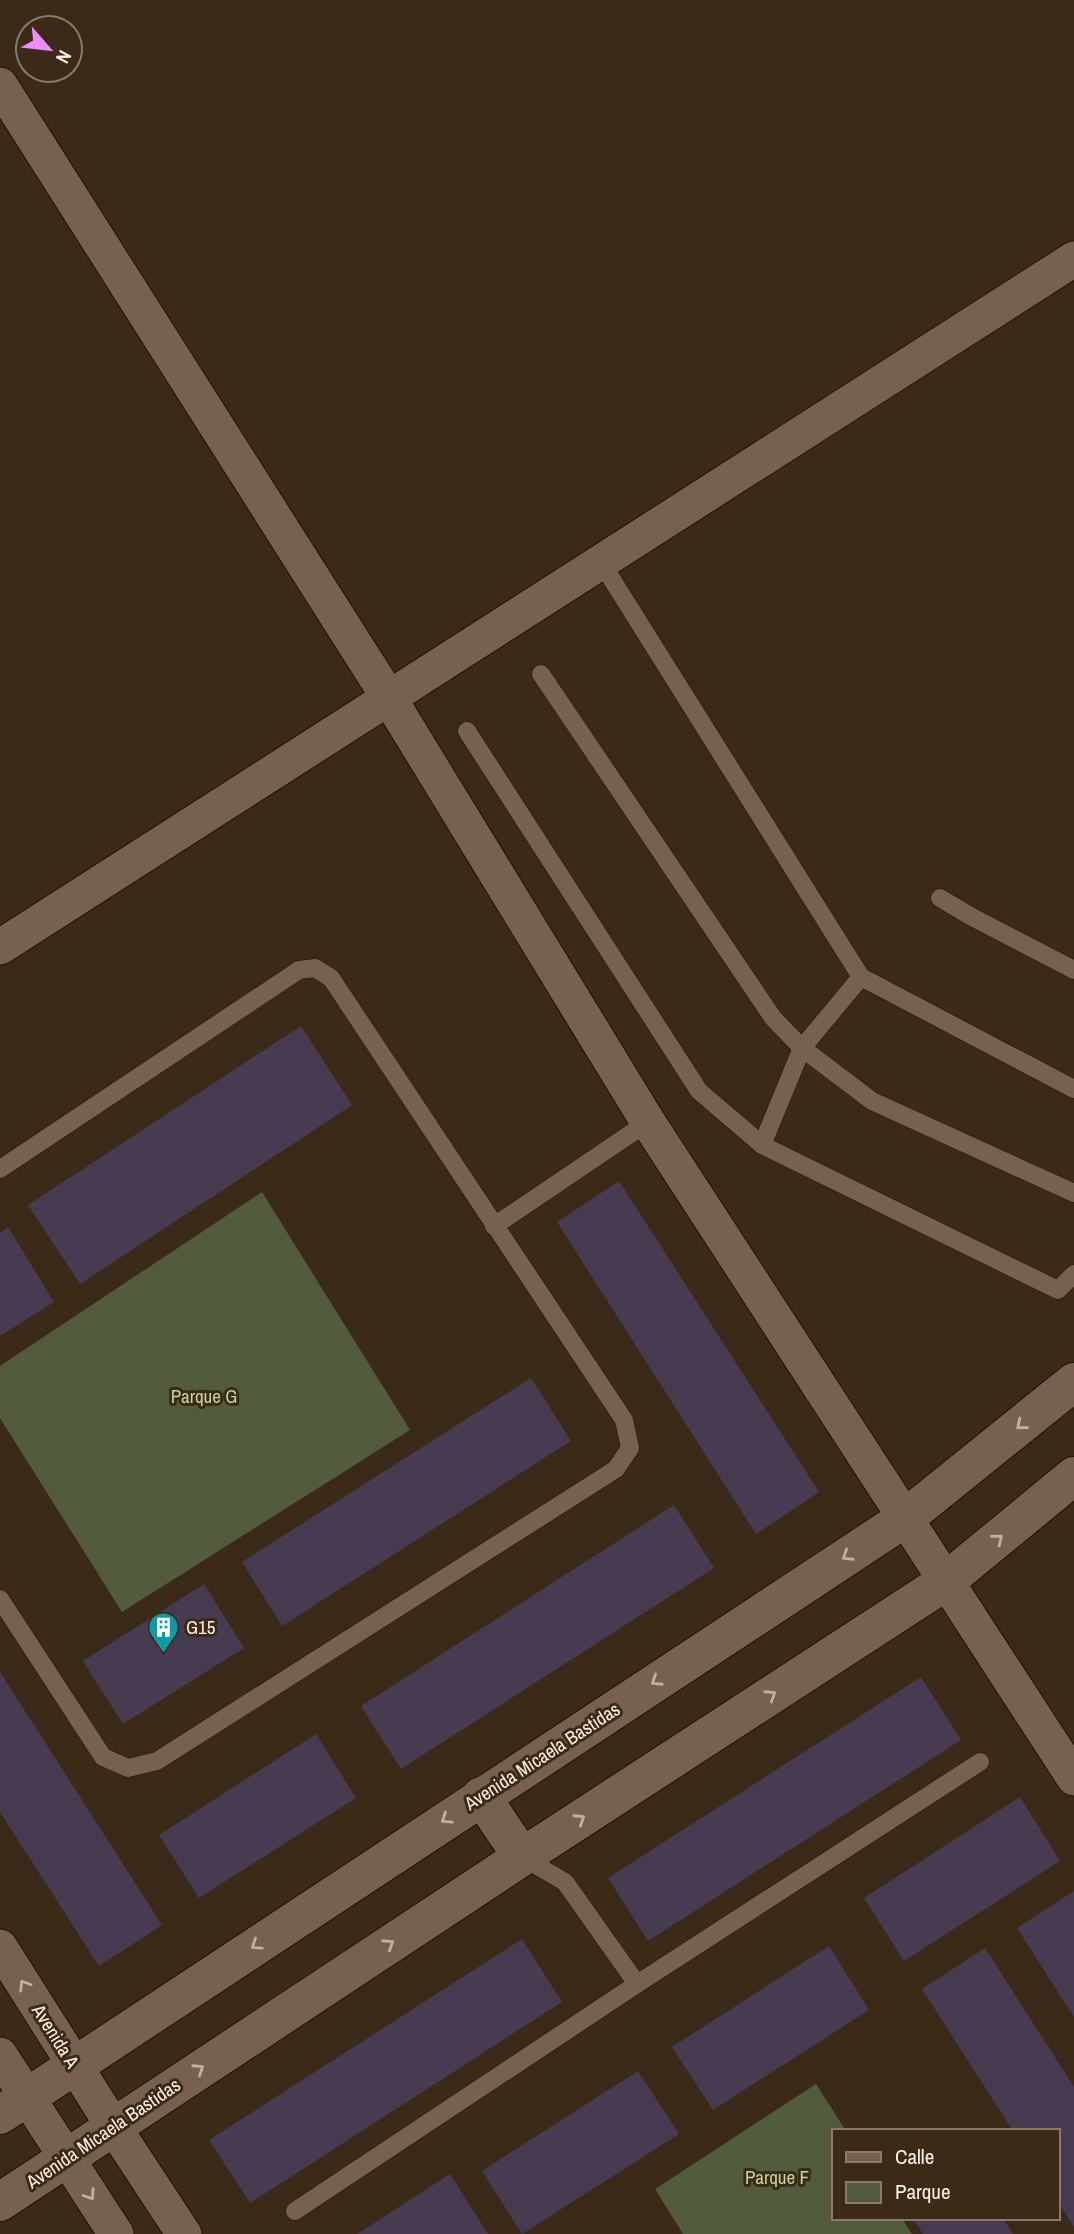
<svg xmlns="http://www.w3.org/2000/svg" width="1074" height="2234" font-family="'Archivo Narrow',sans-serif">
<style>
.green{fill:#535b3d}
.building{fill:#463b51}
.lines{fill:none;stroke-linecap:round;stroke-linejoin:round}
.lane-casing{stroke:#221202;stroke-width:19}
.street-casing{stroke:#221202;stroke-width:37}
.secondary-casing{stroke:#221202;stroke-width:40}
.lane{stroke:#75614d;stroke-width:18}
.street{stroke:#75614d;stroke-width:35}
.secondary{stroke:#75614d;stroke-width:38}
.oneway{stroke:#c0b0a1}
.labels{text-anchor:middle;stroke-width:6;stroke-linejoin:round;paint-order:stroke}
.park-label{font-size:19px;fill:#c5d497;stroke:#3c2a18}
.poi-label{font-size:19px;fill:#fdf1e6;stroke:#3c2a18;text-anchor:start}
.street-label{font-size:19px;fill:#fdf1e6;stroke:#3c2a18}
</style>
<rect width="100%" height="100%" fill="#3c2a18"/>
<g class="green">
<path d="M262,1192L410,1430L122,1612L0,1418V1366Z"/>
<path d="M816,2084L846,2131H834V2218H902L912,2234H683L655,2189Z"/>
</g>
<g class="building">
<path d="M301,1026L352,1105L80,1284L28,1205Z"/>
<path d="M619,1181L819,1492L756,1534L557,1222Z"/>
<path d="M8,1227L54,1302L0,1336V1233Z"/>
<path d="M531,1378L571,1441L282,1626L242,1562Z"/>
<path d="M674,1505L714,1568L401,1769L361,1706Z"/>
<path d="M204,1584L244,1648L123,1724L83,1661Z"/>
<path d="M0,1672L162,1925L99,1966L0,1812Z"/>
<path d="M921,1677L961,1740L648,1941L608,1878Z"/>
<path d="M316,1734L356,1798L199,1898L159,1835Z"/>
<path d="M1020,1797L1060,1861L904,1961L864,1898Z"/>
<path d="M1074,1891V2017L1017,1928Z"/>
<path d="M522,1939L562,2002L250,2203L209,2140Z"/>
<path d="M829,1946L869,2010L713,2110L672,2047Z"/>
<path d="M985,1948L1074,2087V2227L1058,2202V2131H1013L922,1989Z"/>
<path d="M638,2071L679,2134L522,2234L482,2171Z"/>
<path d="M450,2174L488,2234H357Z"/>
<path d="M913,2218H1003L1013,2234H923Z"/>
</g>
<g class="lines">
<defs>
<g id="lane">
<path d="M601,562L861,977L1074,1089"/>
<path d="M541,674L773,1018L802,1048L872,1101L1074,1193"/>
<path d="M467,731L699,1091L762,1145L1058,1290L1074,1274"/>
<path d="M940,898L972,917L1074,970"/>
<path d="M762,1145L802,1048L861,977"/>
<path d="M0,1169L299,970L315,968L331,978L624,1420L630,1448L616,1469L157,1761L128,1768L103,1757L0,1599"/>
<path d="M494,1226L648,1122"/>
<path d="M522,1857L565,1882L637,1984"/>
<path d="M295,2211L637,1984L980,1762"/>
</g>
<g id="street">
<path d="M0,85L389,698L648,1122L1074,1778"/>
<path d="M0,947L1074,259"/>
<path d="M0,1947L113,2126L184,2234"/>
<path d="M0,2055L116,2234"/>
</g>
<g id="secondary">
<path d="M481,1796L522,1857"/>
<path d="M0,2115L904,1519L1074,1382"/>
<path d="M0,2202L522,1857L945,1582L1074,1476"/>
</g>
</defs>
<use href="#lane" class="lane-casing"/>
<use href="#street" class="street-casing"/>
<use href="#secondary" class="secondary-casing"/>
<use href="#lane" class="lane"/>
<use href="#street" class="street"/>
<use href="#secondary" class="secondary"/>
</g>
<defs><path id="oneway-chevron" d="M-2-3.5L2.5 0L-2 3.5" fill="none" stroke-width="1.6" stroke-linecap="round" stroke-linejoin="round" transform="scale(1.75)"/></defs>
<g class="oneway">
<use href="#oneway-chevron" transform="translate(1021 1425) rotate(141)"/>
<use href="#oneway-chevron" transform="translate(998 1539) rotate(-39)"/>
<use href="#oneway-chevron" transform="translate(847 1556) rotate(147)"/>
<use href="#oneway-chevron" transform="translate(656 1681) rotate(147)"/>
<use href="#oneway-chevron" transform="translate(771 1695) rotate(-33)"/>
<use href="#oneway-chevron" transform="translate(446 1819) rotate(146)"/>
<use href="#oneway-chevron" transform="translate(580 1819) rotate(-33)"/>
<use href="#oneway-chevron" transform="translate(389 1944) rotate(-33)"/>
<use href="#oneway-chevron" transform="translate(256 1945) rotate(146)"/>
<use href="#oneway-chevron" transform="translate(24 1985) rotate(-122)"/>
<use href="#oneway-chevron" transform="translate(199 2069) rotate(-33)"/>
<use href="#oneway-chevron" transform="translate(90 2195) rotate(56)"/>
</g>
<defs>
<symbol id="building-pin" viewBox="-11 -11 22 30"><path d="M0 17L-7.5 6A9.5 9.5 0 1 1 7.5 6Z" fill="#0f9aa8" stroke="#3c2a18"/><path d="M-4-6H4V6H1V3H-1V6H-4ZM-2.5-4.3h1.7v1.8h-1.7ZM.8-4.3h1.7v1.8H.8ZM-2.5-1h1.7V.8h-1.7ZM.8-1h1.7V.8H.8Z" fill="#fff"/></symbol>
</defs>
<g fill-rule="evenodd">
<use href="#building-pin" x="146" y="1610" width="35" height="47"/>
</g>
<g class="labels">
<g class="park-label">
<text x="204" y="1403">Parque G</text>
<text x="777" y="2184">Parque F</text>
</g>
<g class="poi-label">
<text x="186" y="1634">G15</text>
</g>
<g class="street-label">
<text transform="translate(542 1756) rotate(-33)" y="7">Avenida Micaela Bastidas</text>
<text transform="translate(56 2036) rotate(58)" y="7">Avenida A</text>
<text transform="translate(103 2133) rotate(-34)" y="7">Avenida Micaela Bastidas</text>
</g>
</g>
<rect x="832" y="2129" width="228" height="91" fill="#3c2a18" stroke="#897a6a" stroke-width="2"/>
<rect x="846" y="2152" width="35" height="10" fill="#75614d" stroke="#897a6a" stroke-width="2"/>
<text x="895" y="2164" font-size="21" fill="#fdf1e6">Calle</text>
<rect x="846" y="2182" width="35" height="21" fill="#535b3d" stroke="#897a6a" stroke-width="2"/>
<text x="895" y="2199" font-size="21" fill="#fdf1e6">Parque</text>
<g transform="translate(49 49) rotate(118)"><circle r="33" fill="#3c2a18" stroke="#897a6a" stroke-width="2"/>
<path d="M0-5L12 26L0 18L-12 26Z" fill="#ed8cfa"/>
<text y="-10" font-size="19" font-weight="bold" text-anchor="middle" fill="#fdf1e6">N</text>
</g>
</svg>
